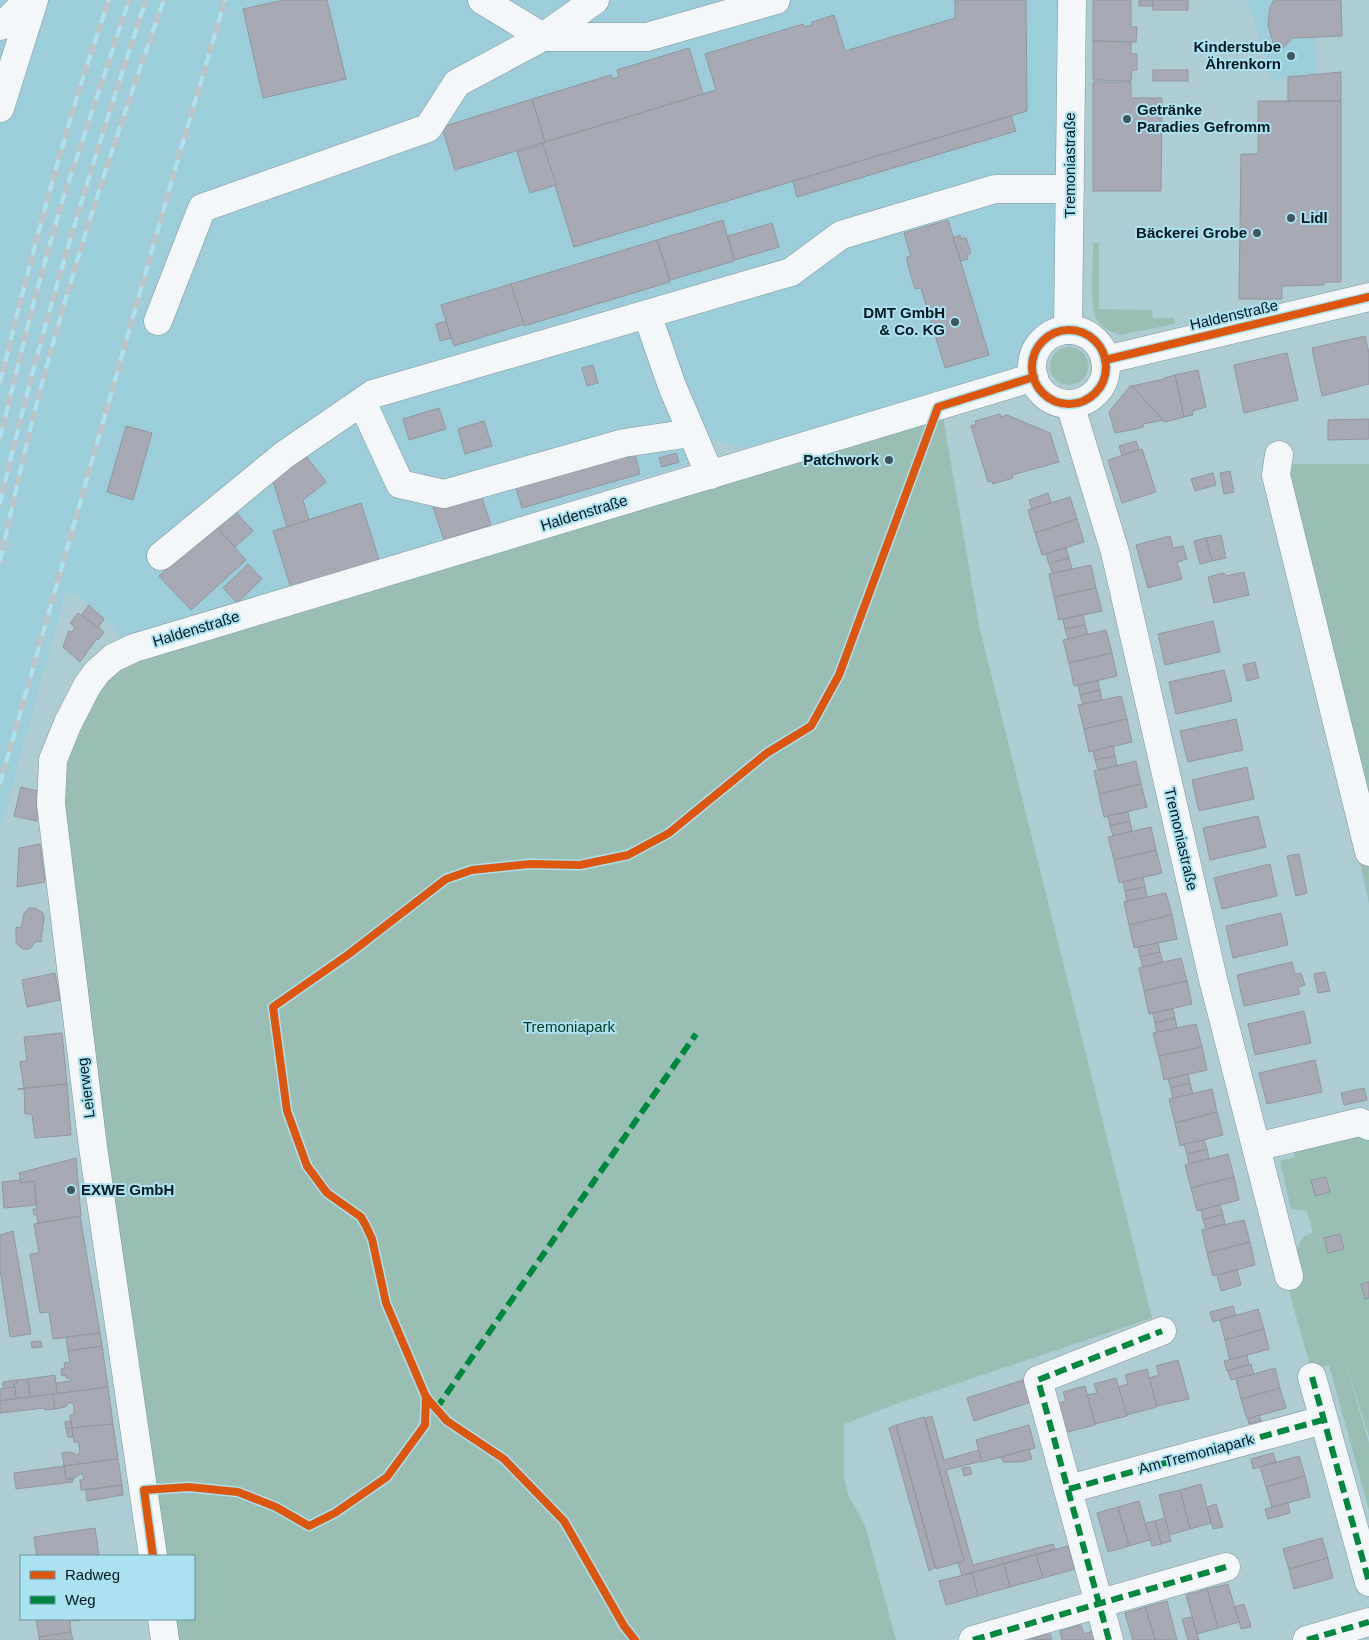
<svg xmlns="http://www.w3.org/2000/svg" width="1369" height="1640" font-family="Helvetica,sans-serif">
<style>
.built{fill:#9ccddb}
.green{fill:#99bfb4}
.building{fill:#a7a9b5;stroke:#90979f}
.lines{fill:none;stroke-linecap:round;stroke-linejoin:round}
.minor-casing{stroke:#7e959b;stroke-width:29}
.minor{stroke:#f3f7f9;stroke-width:28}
.rail-casing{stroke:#bbc4c6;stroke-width:5.5}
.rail{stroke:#abe2f2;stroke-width:4;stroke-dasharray:11;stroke-linecap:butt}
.quiet{stroke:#00873e;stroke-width:6;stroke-dasharray:12 6;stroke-linecap:butt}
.cycleway-casing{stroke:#abe2f2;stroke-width:11}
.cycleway{stroke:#dc560d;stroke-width:8}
.poi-dot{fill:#3e565d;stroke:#abe2f2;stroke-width:2}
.labels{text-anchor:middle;stroke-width:4;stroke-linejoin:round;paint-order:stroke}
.poi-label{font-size:15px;font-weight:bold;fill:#02171d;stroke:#abe2f2;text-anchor:end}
.street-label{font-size:15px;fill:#02171d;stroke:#abe2f2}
.park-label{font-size:15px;fill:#00371f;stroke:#abe2f2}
</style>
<rect width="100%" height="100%" fill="#aeccd4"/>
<g class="built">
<path d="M0,0H1069L1063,326L1044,332L1034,342L1025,361V374L917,409L741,448L715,441L686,449L688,464L291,588L125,636L119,637L114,628L79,595L66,591L0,830Z"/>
<path d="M1248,0H1295L1316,37L1317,75L1272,80Z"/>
</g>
<g class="green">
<path d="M1093,243H1099V309L1152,310L1153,318H1174L1175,324L1120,335C1111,332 1102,328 1097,320C1089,309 1093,258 1093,243Z"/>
<circle cx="1069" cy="366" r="19"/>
<path d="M942,411L979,625L1152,1318L896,1404L844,1424V1476L848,1495L865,1525L896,1640H169L166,1619H194V1556H157L54,803L72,720L116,662Z"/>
<path d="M1267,464H1369V904L1344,786Z"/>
<path d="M1369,1127V1437L1343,1354L1369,1443V1510L1329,1365L1311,1369L1286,1281L1297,1256V1248L1300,1242L1305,1236L1313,1233L1307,1211L1291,1209L1280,1161L1295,1157L1292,1146Z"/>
</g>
<g class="building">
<path d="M284,0H327L346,79L263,98L243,9Z"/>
<path d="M955,0H1026L1027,111L574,247L542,143L716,90L705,54L803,24L804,27L812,25V22L834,15L845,51L955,18Z"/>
<path d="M1093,0H1131V27H1137L1136,42L1093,41Z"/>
<rect x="1139" y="0" width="14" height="6"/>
<rect x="1153" y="0" width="35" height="10"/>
<path d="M1274,0H1341L1342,36L1293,38L1279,52L1273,42L1268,25L1270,7Z"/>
<path d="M1093,41L1131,42V54H1137V70H1132L1131,81L1093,80Z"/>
<path d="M689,48L703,94L545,142L532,99L611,75L613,79L619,77L617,70Z"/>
<rect x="1153" y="70" width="35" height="11"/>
<path d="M1341,72V101H1288V77Z"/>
<path d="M1093,82H1131V98H1162L1161,191H1093Z"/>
<path d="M532,99L545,142L455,170L442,127Z"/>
<path d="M1258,101H1341V282H1324V285L1282,286V299H1239L1241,154H1258Z"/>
<path d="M1011,116L1016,131L797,197L793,181Z"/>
<path d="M543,144L556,185L530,193L517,152Z"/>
<path d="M723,220L734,261L670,280L657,240Z"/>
<path d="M948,220L989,355L945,368L921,288L915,289L907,262V257L911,256L904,233Z"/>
<path d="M772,223L779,247L735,260L728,236Z"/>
<path d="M960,235L961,239L966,238L971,253L967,255L968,259L961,261L953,238Z"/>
<path d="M657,240L670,282L524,326L511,284Z"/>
<path d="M511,284L524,324L454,346L441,305Z"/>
<path d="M446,321L451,338L440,341L436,324Z"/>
<path d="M1365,336L1369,353V384L1322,396L1312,348Z"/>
<path d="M1287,353L1298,400L1244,413L1234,365Z"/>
<path d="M593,365L598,383L587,386L582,368Z"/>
<path d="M1198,370L1206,407L1192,411L1193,415L1184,417L1175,375Z"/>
<path d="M1175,375L1184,417L1164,422L1132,386L1164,379V378Z"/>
<path d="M1131,385L1163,420L1143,424V427L1131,430L1115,433L1109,412Z"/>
<path d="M439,408L446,429L409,440L403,419Z"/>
<path d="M1000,414L1001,417L1007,415L1050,433L1059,462L1012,475L1013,478L993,484L992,481L988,482L971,426L976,424L975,421Z"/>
<path d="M1369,419V439L1328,440V420Z"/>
<path d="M484,421L492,446L465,454L458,429Z"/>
<path d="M126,426L152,433L133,500L107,492Z"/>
<path d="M1136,441L1139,450L1122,455L1119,446Z"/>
<path d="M633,447L640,474L522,508L514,481Z"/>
<path d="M1142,449L1156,492L1122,503L1108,460Z"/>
<path d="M676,453L679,462L662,467L659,458Z"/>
<path d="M306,456L326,482L303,500L309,520L287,527L273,481Z"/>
<path d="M1230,471L1234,492L1224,494L1220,473Z"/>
<path d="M1213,473L1216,485L1195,491L1191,479Z"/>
<path d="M480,492L491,525L444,540L433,507Z"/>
<path d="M1048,493L1051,503L1032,509L1029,500Z"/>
<path d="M1070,497L1077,519L1035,533L1028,510Z"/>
<path d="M361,503L379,560L291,588L273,531Z"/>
<path d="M233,509L253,531L235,547L215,525Z"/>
<path d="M1077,519L1084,542L1042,555L1035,533Z"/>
<path d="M215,525L246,560L191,610L159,576Z"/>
<path d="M1221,535L1226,558L1212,561L1206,538Z"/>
<path d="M1170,536L1173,548L1183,546L1187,559L1177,562L1182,579L1148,588L1136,545Z"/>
<path d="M1206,538L1212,561L1200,564L1194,541Z"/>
<path d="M1066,548L1069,558L1049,564L1046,554Z"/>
<path d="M1069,558L1072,569L1053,574L1049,564Z"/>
<path d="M248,564L262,579L237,603L223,588Z"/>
<path d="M1091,565L1096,588L1054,597L1049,574Z"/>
<path d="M1244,572L1249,595L1214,603L1208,577L1224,573L1226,576Z"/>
<path d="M1096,588L1102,611L1059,620L1054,597Z"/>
<path d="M89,605L104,619L98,628L81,616Z"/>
<path d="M78,613L104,632L98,640L97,638L80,662L63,647L69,631L72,632L75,627L70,623Z"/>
<path d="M1083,615L1085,625L1065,629L1063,619Z"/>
<path d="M1213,621L1220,652L1165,665L1158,634Z"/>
<path d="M1085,625L1088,634L1068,639L1065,629Z"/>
<path d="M1106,630L1112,653L1069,663L1063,640Z"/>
<path d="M1112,653L1117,676L1074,686L1069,663Z"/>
<path d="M1255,662L1259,678L1247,681L1243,665Z"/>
<path d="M1224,670L1232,701L1176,714L1169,682Z"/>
<path d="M1098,681L1100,690L1080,695L1078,685Z"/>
<path d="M1100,690L1102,700L1083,705L1080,695Z"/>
<path d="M1121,696L1127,719L1084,729L1078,705Z"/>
<path d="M1127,719L1132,742L1089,752L1084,729Z"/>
<path d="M1236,719L1243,750L1188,762L1180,731Z"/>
<path d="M1113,746L1115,756L1095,760L1093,751Z"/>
<path d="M1115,756L1117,766L1098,770L1095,760Z"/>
<path d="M1136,761L1141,784L1099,794L1094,771Z"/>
<path d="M1247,767L1254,799L1199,811L1192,780Z"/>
<path d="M1141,784L1147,807L1104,817L1099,794Z"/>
<path d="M21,787L37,791V821L14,816Z"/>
<path d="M1128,812L1130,821L1110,826L1108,816Z"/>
<path d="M1258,816L1266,847L1210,860L1203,828Z"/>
<path d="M1130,821L1132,831L1113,836L1110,826Z"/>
<path d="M1151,827L1156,850L1114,860L1108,837Z"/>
<path d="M40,844L45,882L17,887L19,848Z"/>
<path d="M1156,850L1162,873L1119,883L1114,860Z"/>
<path d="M1299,854L1307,893L1296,896L1287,856Z"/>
<path d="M1270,864L1277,896L1222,909L1214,878Z"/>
<path d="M1143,877L1145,887L1125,891L1123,882Z"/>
<path d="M1145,887L1147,897L1127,902L1125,891Z"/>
<path d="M1166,893L1172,915L1129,925L1124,902Z"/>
<path d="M29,908H35L43,913L44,917L41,942L36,941L30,949H23L16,943V927L21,928L24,913Z"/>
<path d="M1281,913L1288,945L1233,958L1226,926Z"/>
<path d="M1172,915L1177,939L1134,948L1129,925Z"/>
<path d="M1158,943L1160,952L1140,957L1138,947Z"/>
<path d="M1160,952L1163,963L1143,967L1140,957Z"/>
<path d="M1181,958L1187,981L1144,991L1139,968Z"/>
<path d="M1292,962L1295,974L1301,973L1305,985L1298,987L1300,994L1244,1006L1237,975Z"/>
<path d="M1325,972L1330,991L1318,993L1314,974Z"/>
<path d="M55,973L60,1000L27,1007L22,980Z"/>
<path d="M1187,981L1192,1004L1149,1014L1144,991Z"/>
<path d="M1173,1009L1175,1018L1155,1023L1153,1013Z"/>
<path d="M1304,1011L1311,1043L1255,1055L1248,1024Z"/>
<path d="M1175,1018L1177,1028L1157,1033L1155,1023Z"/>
<path d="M1196,1024L1202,1047L1159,1056L1153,1033Z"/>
<path d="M62,1033L67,1084L18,1089L24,1088L20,1062L27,1061L24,1037Z"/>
<path d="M1202,1047L1207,1070L1164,1080L1159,1056Z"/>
<path d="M1315,1060L1322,1092L1267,1104L1259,1073Z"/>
<path d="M1188,1074L1190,1083L1171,1088L1168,1079Z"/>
<path d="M1190,1083L1193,1094L1173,1099L1171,1088Z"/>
<path d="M67,1084L71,1135L35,1138L32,1114H25L24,1089H18Z"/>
<path d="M1364,1088L1367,1100L1344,1105L1341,1093Z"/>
<path d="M1212,1089L1217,1112L1175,1123L1169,1099Z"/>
<path d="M1217,1112L1223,1135L1180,1146L1175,1123Z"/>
<path d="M1204,1140L1207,1149L1187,1154L1184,1144Z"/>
<path d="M1207,1149L1209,1159L1189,1164L1187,1154Z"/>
<path d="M1228,1154L1234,1177L1191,1188L1185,1165Z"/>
<path d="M76,1158L81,1216L38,1223L37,1215H34L33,1209H37L34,1181L21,1183L19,1173Z"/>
<path d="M1234,1177L1239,1200L1197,1211L1191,1188Z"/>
<path d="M1326,1177L1330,1192L1315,1196L1311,1180Z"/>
<path d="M20,1180L21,1183L34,1181L36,1205L4,1208L2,1182Z"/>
<path d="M1220,1205L1223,1214L1203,1220L1201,1210Z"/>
<path d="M1223,1214L1225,1224L1206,1229L1203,1220Z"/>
<path d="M80,1216L100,1333L53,1339L49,1312L40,1313L30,1254L39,1253L34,1224Z"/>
<path d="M1244,1220L1250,1242L1207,1253L1202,1230Z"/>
<path d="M13,1231L31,1334L10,1337L0,1269V1235Z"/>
<path d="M1340,1234L1344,1249L1328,1253L1324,1238Z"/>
<path d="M1250,1242L1255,1265L1213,1276L1207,1253Z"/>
<path d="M1237,1270L1241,1285L1221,1291L1217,1275Z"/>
<path d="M1369,1282V1298L1365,1299L1361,1284Z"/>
<path d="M1233,1306L1236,1315L1213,1322L1210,1312Z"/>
<path d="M1258,1309L1264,1329L1225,1340L1220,1320Z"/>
<path d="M1264,1329L1269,1349L1230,1360L1225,1340Z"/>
<path d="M100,1333L102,1346L68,1351L66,1337Z"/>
<path d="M41,1341L42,1347L32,1348L31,1342Z"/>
<path d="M102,1346L108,1387L57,1394L56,1383L71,1381V1378H66V1375L62,1376L61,1369L65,1368L64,1363L70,1362L68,1351Z"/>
<path d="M1247,1355L1249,1365L1227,1371L1224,1361Z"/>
<path d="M1178,1360L1189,1399L1157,1406L1149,1378L1159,1375L1156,1366Z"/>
<path d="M1251,1364L1254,1374L1231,1380L1228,1371Z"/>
<path d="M1275,1368L1280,1388L1241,1399L1236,1379Z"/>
<path d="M1147,1369L1157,1407L1126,1415L1118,1387L1128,1384L1125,1375Z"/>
<path d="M55,1375L57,1394L30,1397L28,1379Z"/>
<path d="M1116,1378L1127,1416L1095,1424L1087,1395L1097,1393L1094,1384Z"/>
<path d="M28,1379L30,1397L16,1398L14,1384L17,1383V1380Z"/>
<path d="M17,1380V1383L14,1384L15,1387L3,1389V1382Z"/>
<path d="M1023,1380L1031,1402L974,1421L967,1398Z"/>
<path d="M1085,1386L1095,1425L1064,1433L1056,1404L1066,1401L1063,1392Z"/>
<path d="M15,1387L16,1398L0,1401V1389Z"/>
<path d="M108,1387L113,1424L72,1428L70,1415L74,1414V1405L70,1402L65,1407L55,1409L53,1394Z"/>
<path d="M1280,1388L1286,1408L1247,1419L1241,1399Z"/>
<path d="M53,1394L55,1409L45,1410V1408L0,1413V1401Z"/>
<path d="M1259,1415L1261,1421L1249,1424L1248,1419Z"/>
<path d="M932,1416L944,1460L979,1450L982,1461L946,1470L973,1565L1053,1544L1055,1549L962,1575L958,1563L964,1561L925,1418Z"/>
<path d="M924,1417L964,1561L936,1569L896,1425Z"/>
<path d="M71,1421L72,1428L66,1429L65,1422Z"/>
<path d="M113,1424L118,1459L64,1466L62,1453L71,1452L78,1455L80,1451L78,1442H74L72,1428Z"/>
<path d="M896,1425L935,1567L929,1571L889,1428Z"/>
<path d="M1029,1425L1035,1448L982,1462L976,1440Z"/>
<path d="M72,1428L73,1437H68L66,1429Z"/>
<path d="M1029,1449L1032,1459L1021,1462H1003L1001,1457Z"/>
<path d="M1273,1453L1276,1462L1253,1469L1251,1459Z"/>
<path d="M1299,1456L1305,1476L1266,1487L1260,1467Z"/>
<path d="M118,1459L122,1485L81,1490L80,1480H84L82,1473L74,1478L66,1479L64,1466Z"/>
<path d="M64,1466L66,1479H73V1482L16,1489L14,1473Z"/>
<path d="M970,1467L972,1474L964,1476L962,1468Z"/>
<path d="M1305,1476L1310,1497L1272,1507L1266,1487Z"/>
<path d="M1201,1484L1211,1523L1190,1529L1180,1490Z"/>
<path d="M122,1485L123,1495L87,1501L86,1490Z"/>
<path d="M1180,1490L1190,1529L1169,1535L1159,1495Z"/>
<path d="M1139,1501L1150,1540L1129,1546L1118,1507Z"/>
<path d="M1288,1503L1290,1513L1268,1519L1265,1509Z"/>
<path d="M1216,1504L1223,1527L1213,1529L1207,1507Z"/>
<path d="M1118,1507L1129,1546L1108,1552L1097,1513Z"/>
<path d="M1165,1518L1171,1541L1161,1544L1155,1521Z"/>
<path d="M1155,1521L1161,1544L1152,1546L1145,1523Z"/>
<path d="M95,1528L99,1556H37L34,1537Z"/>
<path d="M1322,1538L1328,1558L1289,1569L1283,1549Z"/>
<path d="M1068,1546L1075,1569L1043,1578L1036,1555Z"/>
<path d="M1036,1555L1043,1578L1010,1587L1004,1564Z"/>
<path d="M1328,1558L1333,1578L1294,1589L1289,1569Z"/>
<path d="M1004,1564L1010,1587L978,1596L972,1573Z"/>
<path d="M972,1573L978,1596L946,1605L939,1581Z"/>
<path d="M1228,1584L1239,1622L1218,1628L1207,1589Z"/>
<path d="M1207,1589L1218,1628L1197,1634L1186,1595Z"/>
<path d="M1167,1601L1177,1640H1155L1145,1607Z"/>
<path d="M1244,1604L1251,1627L1241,1629L1235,1607Z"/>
<path d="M1145,1607L1155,1640H1133L1125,1613Z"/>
<path d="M1192,1617L1197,1634L1199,1640H1188L1182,1619Z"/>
<path d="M36,1619H82V1620L70,1621L71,1632L39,1637Z"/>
<path d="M1081,1625L1084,1634L1093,1631L1096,1640H1062L1060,1631Z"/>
<path d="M71,1632L73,1640H39V1637Z"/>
<path d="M1050,1634L1052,1640L1028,1639Z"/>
</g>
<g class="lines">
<defs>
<g id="minor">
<path d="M482,0L543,37H647L776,0"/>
<path d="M0,26L3,25L28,0"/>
<path d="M0,108L34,0"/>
<path d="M647,314L672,386L710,475"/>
<path d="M158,321L202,208L428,128L457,83L543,37L595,0"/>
<path d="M1068,330L1072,0"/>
<circle cx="1069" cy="367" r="37"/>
<path d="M1105,360L1369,297"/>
<path d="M362,402L400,484L444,494L624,443L691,433"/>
<path d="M1070,404L1115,552L1213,979L1289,1276"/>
<path d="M1279,455L1276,475L1369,852"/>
<path d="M161,556L284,455L373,394L791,272L841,235L995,189H1070"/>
<path d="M1256,1147L1360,1122L1369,1126"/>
<path d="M1312,1377L1369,1582"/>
<path d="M1069,1489L1323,1420"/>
<path d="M153,1556L93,1147L51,804L53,760L68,723L87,686L97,672L113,658L134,648L1034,377"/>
<path d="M162,1619L165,1640"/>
<path d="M973,1640L1226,1567"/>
<path d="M1109,1640L1038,1380L1162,1331"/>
<path d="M1307,1640L1369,1622"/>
</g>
</defs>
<use href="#minor" class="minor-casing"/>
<use href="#minor" class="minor"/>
<defs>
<g id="rail">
<path d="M0,383C32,254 65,125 109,0"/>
<path d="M0,438L35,297L62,202L129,0"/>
<path d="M0,504C39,334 91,166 146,0"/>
<path d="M0,561C13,504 25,447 40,391C75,259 118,129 164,0"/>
<path d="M0,784L174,173L225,0"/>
</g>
</defs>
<use href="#rail" class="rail-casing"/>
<use href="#rail" class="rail"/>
<g class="quiet">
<path d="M1312,1377L1369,1582"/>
<path d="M436,1409L696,1034"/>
<path d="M1069,1489L1323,1420"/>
<path d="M973,1640L1226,1567"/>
<path d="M1109,1640L1038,1380L1162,1331"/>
<path d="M1307,1640L1369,1622"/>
</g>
<defs>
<g id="cycleway">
<circle cx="1069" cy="367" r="37"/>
<path d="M1105,360L1369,297"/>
<path d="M153,1556L144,1490L189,1487L238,1492L276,1507L309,1526L335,1513L387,1477L425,1425L426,1397"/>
<path d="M635,1640L624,1626L564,1521L504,1459L447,1421L426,1397L386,1303L372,1239L366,1226L361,1217L327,1193L307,1166L287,1111L273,1007L349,954L446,879L472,870L530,864L580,865L628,855L669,833L767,753L811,726L839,675L938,407L1034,377"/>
</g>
</defs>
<use href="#cycleway" class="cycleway-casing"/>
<use href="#cycleway" class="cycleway"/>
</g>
<g class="poi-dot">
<circle cx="1291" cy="56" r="5"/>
<circle cx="1127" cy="119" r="5"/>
<circle cx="1291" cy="218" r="5"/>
<circle cx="1257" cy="233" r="5"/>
<circle cx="955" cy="322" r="5"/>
<circle cx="889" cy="460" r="5"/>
<circle cx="71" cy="1190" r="5"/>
</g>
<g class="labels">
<g class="poi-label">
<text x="1281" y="52">Kinderstube<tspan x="1281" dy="17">Ährenkorn</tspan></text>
<text x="1137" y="115" text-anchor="start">Getränke<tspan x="1137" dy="17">Paradies Gefromm</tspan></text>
<text x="1301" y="223" text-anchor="start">Lidl</text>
<text x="1247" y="238">Bäckerei Grobe</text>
<text x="945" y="318">DMT GmbH<tspan x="945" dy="17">&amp; Co. KG</tspan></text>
<text x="879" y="465">Patchwork</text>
<text x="81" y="1195" text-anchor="start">EXWE GmbH</text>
</g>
<g class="street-label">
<text transform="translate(1070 165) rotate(-90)" y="5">Tremoniastraße</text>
<text transform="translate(1234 315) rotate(-13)" y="5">Haldenstraße</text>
<text transform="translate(584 513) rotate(-17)" y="5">Haldenstraße</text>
<text transform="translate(196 629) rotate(-17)" y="5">Haldenstraße</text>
<text transform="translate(1181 839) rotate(77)" y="5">Tremoniastraße</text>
<text transform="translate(86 1088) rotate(-97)" y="5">Leierweg</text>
<text transform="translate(1196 1454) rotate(-15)" y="5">Am Tremoniapark</text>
</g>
<g class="park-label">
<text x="569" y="1032">Tremoniapark</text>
</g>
</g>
<rect x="20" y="1555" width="175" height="65" fill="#abe2f2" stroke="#67919d"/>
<rect x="30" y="1571" width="25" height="8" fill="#dc560d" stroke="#67919d"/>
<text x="65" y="1580" font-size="15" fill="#02171d">Radweg</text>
<rect x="30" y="1596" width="25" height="8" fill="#00873e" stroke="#67919d"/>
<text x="65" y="1605" font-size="15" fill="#02171d">Weg</text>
</svg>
